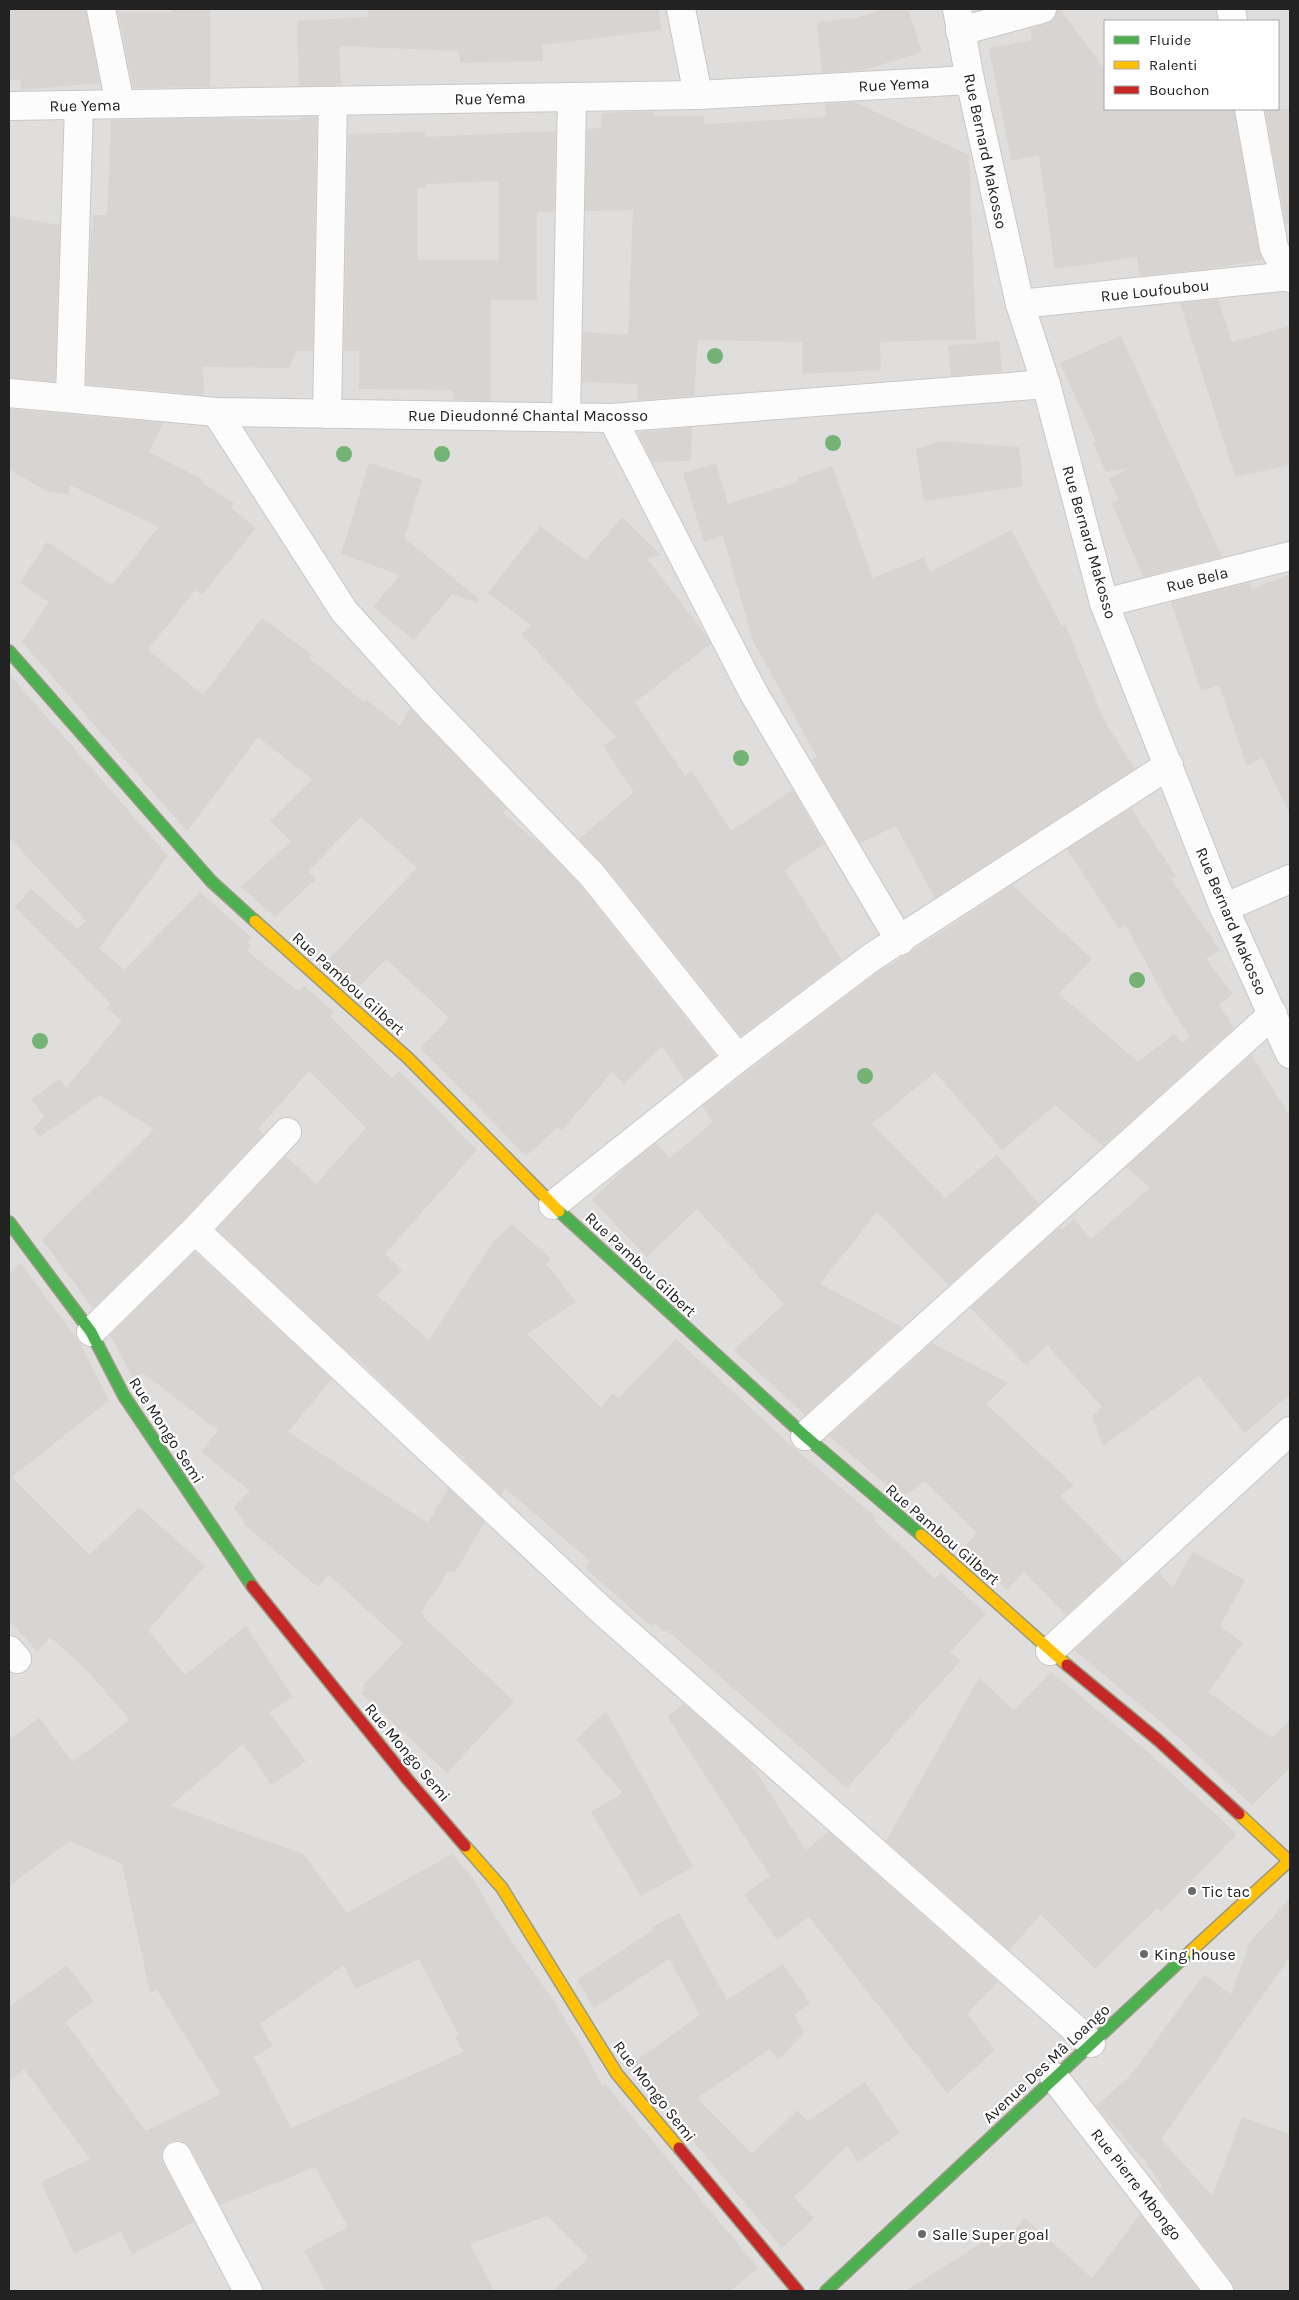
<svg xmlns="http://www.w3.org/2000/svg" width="1299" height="2300" font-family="Karla,sans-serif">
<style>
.residential{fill:#dfdedc;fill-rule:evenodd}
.building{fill:#d7d4d2;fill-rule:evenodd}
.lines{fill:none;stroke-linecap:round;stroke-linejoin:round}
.street-casing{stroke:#c9c8c7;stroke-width:30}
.fast-casing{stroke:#999a82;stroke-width:14}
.slow-casing{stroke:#999a82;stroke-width:14}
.jam-casing{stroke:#999a82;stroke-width:14}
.street{stroke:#fdfcfc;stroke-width:28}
.fast{stroke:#4caf50;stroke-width:11}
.slow{stroke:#ffc107;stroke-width:11}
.jam{stroke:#c62828;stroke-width:11}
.tree{fill:#73b476}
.poi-dot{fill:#6a6968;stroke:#fff;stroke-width:2}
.labels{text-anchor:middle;stroke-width:4.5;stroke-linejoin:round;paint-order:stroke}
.street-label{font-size:16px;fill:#222;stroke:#fff}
.poi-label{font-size:16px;fill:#222;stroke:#fff;text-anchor:start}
</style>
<rect width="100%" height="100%" fill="#f0eeeb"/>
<path class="residential" d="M9,9H1290V2291H9ZM1105,21H1278V109H1105Z"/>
<g class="building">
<path d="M9,9H86L100,83L21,90L20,79L9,80Z"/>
<path d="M171,9H210V87L133,88L118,12H171Z"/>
<path d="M369,9H659L661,30L542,45L543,61L460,63L459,51L339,46L341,85L299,86L297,21L368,17Z"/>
<path d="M885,9H908L922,52L864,70L822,73L817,22L855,18Z"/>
<path d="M1057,9H1060L1105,70V109H1234L1259,251L1262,260L1208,269L1140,276L1137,257L1055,269L1039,155L1011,161L989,48L1032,40L1030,29L1053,20Z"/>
<path d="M854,102L969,155L976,339L880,342L881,370L802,374V342L698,340L694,396L638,400L637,384L582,382L583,332L628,335L633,210L585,211L587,129L602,128L601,113L654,111L655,116H704V124L826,117L825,104Z"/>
<path d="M1265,109H1290V224H1286Z"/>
<path d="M300,117H317L313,351H297L289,368L203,367L204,395L86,384L91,230H93V215H107L111,120L218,118L300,120Z"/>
<path d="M556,131L554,212H537V300H491V401L453,400V390L359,389V351H344L348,134L425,132V137ZM499,181V260H418L417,188H426V184Z"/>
<path d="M9,216L60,225L55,382L9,378Z"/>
<path d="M1218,299L1232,342L1290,326V465L1235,477L1180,303Z"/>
<path d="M1121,336L1171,446L1222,557L1143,577L1112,503L1119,500L1109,479L1129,468L1106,472L1093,443L1096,442L1060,363Z"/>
<path d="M999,341L1002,372L951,376L948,346Z"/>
<path d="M9,409L163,423L149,452L203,480L202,483L234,503L231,508L256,528L202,595L195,590L148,650L203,695L262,618L312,655L309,658L364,702L366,700L400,726L410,708L507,809L503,813L548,851L580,885L716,1056L685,1080L662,1046L624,1084L612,1072L562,1130L558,1127L526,1156L420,1048L449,1018L386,959L356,990L325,963L417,868L361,817L308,871L316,879L275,917L241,887L291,841L270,821L312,779L258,737L187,831L22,642L49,602L20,583L47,542L112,585L159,527L70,485L68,495L46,491L9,469Z"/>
<path d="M692,427L691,461L652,462L640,438L639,432Z"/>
<path d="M941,441L1019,447L1023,486L924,501L916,449Z"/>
<path d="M369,463L422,480L404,538L479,599L477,603L452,594L414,640L373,607L400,575L341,554Z"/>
<path d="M716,464L728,504L799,482L798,478L832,466L873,578L924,557L930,572L1011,530L1062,626L1065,624L1104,720L1135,769L935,898L896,826L860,843L811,760L817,757L753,641L723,536L704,542L683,473Z"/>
<path d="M622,517L661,555L647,559L706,635L711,644L635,702L685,776L692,771L731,831L793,790L824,844L784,870L842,960L741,1036L604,865L579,839L634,792L603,746L616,737L521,634L531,625L488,593L540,526L586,560Z"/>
<path d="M1290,574V815L1262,757L1247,766L1219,685L1201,691L1171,602L1250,582L1252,589Z"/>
<path d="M9,674L168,856L99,948L124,970L200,892L252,938L247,942L251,946L247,951L298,991L304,986L334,1012L330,1016L392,1078L399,1071L477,1150L385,1254L402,1271L377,1295L429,1340L494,1241L512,1224L551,1259L546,1264L576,1302L527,1334L601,1408L612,1393L619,1398L676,1339L794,1448L877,1518L874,1520L935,1579L941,1573L986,1614L950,1652L960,1661L847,1788L667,1630L665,1632L655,1624L652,1627L585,1568L590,1561L505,1488L501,1495L464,1460L465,1458L450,1447L352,1354L351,1355L217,1229L286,1156L316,1184L366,1128L309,1071L258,1129L264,1134L184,1219L93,1308L42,1240L154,1129L99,1095L40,1137L33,1129L44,1116L31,1099L60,1079L66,1088L122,1021L107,1008L111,1004L15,907L31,889L77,929L86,921L9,837Z"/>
<path d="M1131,808L1176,876L1171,879L1220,950L1206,959L1233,994L1219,1005L1234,1028L1103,1146L1055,1105L1002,1150L935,1072L872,1124L945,1198L997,1155L1039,1204L949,1285L877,1212L820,1284L902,1327L805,1415L734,1350L784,1304L697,1209L647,1257L592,1200L629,1164L656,1143L670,1158L713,1122L702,1106L881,970L908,954L1012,885L1092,959L1059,994L1138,1062L1174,1034L1183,1043L1190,1037L1170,1007L1125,924L1120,930L1067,849Z"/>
<path d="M1251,1055L1290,1116V1394L1245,1433L1199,1376L1103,1446L1092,1417L1102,1407L1047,1345L1026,1365L970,1308L1059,1228L1061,1230L1074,1219L1091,1239L1150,1188L1126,1167Z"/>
<path d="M195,1252L332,1379L288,1432L428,1523L448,1488L485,1522L455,1572L449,1571L421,1612L425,1615L423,1617L514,1701L447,1773L361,1693L365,1690L363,1686L403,1643L328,1574L318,1587L246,1526L234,1507L250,1491L201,1452L218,1430L143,1373L134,1380L110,1335Z"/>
<path d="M20,1263L78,1340L109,1400L12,1477L90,1555L139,1507L205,1566L148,1630L185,1675L246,1626L293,1697L269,1712L306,1761L272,1785L243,1744L170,1806L303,1854L347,1913L452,1854L474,1880L500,1925L551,1997L583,2048L602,2086L605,2084L758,2268L731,2291H552L589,2258L547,2216L470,2244L494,2291H326L304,2251L348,2227L315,2167L220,2205L191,2149L186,2143L178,2140L169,2142L164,2148L161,2156L163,2163L194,2222L132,2254L121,2232L74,2253L41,2182L90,2159L24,2069L9,2082V2007L67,1965L94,2001L65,2022L146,2131L221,2094L157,1990L150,1992L122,1864L70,1841L9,1886V1740L39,1718L72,1762L130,1720L83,1666L50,1637L37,1651L9,1621V1274ZM419,1959L459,2035L455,2037L464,2052L291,2128L254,2057L273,2046L260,2024L344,1965L355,1989Z"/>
<path d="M932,1343L1008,1383L986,1404L1074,1485L1060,1496L1124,1562L1066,1615L1024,1572L1007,1590L962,1550L977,1533L924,1481L902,1498L829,1436Z"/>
<path d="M1193,1552L1245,1580L1220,1626L1243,1643L1208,1692L1272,1738L1290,1720V1768L1252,1805L1168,1728L1074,1650L1159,1573L1172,1588Z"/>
<path d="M1051,1672L1148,1752L1237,1834L1161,1912L1157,1908L1095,1969L1041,1915L1009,1950L886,1841L979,1678L1014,1710Z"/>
<path d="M684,1704L750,1762L806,1850L829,1832L998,1982L967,2014L995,2050L947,2093L809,1917L777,1940L744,1894L770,1876L667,1716Z"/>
<path d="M606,1712L693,1867L641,1896L591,1812L623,1793L576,1739Z"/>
<path d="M1290,1898V1957L1161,2139L1212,2196L1242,2117L1290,2134V2291H1234L1231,2281L1160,2188L1162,2186L1144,2160L1096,2106L1129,2077L1204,1975L1231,1994L1250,1942Z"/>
<path d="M679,1913L727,2000L783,1964L810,2003L794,2015L805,2032L778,2060L770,2049L697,2098L752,2154L797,2110L808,2121L865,2082L900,2133L858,2162L847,2146L794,2197L814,2218L782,2248L630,2065L700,2015L669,1959L594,2008L577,1980L653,1930L652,1927Z"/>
<path d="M1140,2214L1199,2291H906L988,2239L998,2249L1025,2218L1092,2278Z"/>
</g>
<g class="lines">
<defs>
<g id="street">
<path d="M101,9L120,104"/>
<path d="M681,9L698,95"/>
<path d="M957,9L970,80L1020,304L1046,384L1104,603L1224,908L1290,1054"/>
<path d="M1231,9L1233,21"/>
<path d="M960,31L1042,9"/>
<path d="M9,106L698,95L970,80"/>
<path d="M1249,109L1274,248L1290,278"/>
<path d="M1020,304L1290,276"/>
<path d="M9,393L216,412L612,418L1046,384"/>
<path d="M70,397L79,105"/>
<path d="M216,412L344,611L432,709L592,875L738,1058"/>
<path d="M327,414L333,101"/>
<path d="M566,417L572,97"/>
<path d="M612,418L753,692L900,941"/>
<path d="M1104,603L1290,556"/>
<path d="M1224,908L1290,879"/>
<path d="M553,1205L738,1058L872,957L1169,765"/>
<path d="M195,1230L599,1608L1091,2043"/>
<path d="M91,1332L195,1230L287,1132"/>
<path d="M805,1436L1273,1014"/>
<path d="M9,1650L17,1659"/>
<path d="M1050,1651L1290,1431"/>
<path d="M1054,2077L1219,2291"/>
<path d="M177,2156L248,2291"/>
</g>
<g id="fast">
<path d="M9,651L211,881L255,921"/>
<path d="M559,1211L805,1436L921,1535"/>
<path d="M9,1222L91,1332L124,1396L252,1586"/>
<path d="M826,2291L1191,1951"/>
</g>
<g id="slow">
<path d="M255,921L408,1058L559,1211"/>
<path d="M921,1535L1067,1665"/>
<path d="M1239,1814L1290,1862"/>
<path d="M465,1846L502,1888L617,2074L679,2148"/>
<path d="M1191,1951L1290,1860"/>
</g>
<g id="jam">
<path d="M252,1586L408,1780L465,1846"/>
<path d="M1067,1665L1158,1740L1239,1814"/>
<path d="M679,2148L798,2291"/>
</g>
</defs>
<use href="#street" class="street-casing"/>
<use href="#fast" class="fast-casing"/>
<use href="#slow" class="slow-casing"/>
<use href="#jam" class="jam-casing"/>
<use href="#street" class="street"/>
<use href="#fast" class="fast"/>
<use href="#slow" class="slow"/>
<use href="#jam" class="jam"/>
</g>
<g class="tree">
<circle cx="715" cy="356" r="8"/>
<circle cx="833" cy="443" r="8"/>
<circle cx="344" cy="454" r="8"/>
<circle cx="442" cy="454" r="8"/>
<circle cx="741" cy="758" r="8"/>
<circle cx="1137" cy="980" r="8"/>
<circle cx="40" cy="1041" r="8"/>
<circle cx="865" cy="1076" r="8"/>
</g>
<g class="poi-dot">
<circle cx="1192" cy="1891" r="5"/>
<circle cx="1144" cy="1954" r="5"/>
<circle cx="922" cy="2234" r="5"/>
</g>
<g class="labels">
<g class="street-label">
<text transform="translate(894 84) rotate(-3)" y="6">Rue Yema</text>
<text transform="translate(490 98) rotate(-1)" y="6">Rue Yema</text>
<text transform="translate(85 105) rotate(-1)" y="6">Rue Yema</text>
<text transform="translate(986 151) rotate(78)" y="6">Rue Bernard Makosso</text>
<text transform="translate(1155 290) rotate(-6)" y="6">Rue Loufoubou</text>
<text x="528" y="421">Rue Dieudonné Chantal Macosso</text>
<text transform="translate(1090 542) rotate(74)" y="6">Rue Bernard Makosso</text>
<text transform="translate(1197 579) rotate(-14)" y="6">Rue Bela</text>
<text transform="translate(1232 921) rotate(67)" y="6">Rue Bernard Makosso</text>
<text transform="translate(349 983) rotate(42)" y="6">Rue Pambou Gilbert</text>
<text transform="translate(641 1264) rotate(43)" y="6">Rue Pambou Gilbert</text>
<text transform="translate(167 1430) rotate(57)" y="6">Rue Mongo Semi</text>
<text transform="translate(943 1534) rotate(41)" y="6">Rue Pambou Gilbert</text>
<text transform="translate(408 1752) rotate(50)" y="6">Rue Mongo Semi</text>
<text transform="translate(1046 2063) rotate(-43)" y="6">Avenue Des Mâ Loango</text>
<text transform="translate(655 2091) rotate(52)" y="6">Rue Mongo Semi</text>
<text transform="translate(1137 2184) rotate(52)" y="6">Rue Pierre Mbongo</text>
</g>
<g class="poi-label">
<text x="1202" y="1897">Tic tac</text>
<text x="1154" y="1960">King house</text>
<text x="932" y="2240">Salle Super goal</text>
</g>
</g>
<rect width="1299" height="2300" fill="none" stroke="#222222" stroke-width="20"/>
<rect x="1104" y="20" width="175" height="90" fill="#ffffff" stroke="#a7a7a7"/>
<rect x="1114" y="36" width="25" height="8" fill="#4caf50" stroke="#a7a7a7"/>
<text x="1149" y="45" font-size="15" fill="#222222">Fluide</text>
<rect x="1114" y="61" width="25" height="8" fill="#ffc107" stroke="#a7a7a7"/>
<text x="1149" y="70" font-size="15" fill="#222222">Ralenti</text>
<rect x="1114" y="86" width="25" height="8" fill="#c62828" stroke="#a7a7a7"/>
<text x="1149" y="95" font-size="15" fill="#222222">Bouchon</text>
</svg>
